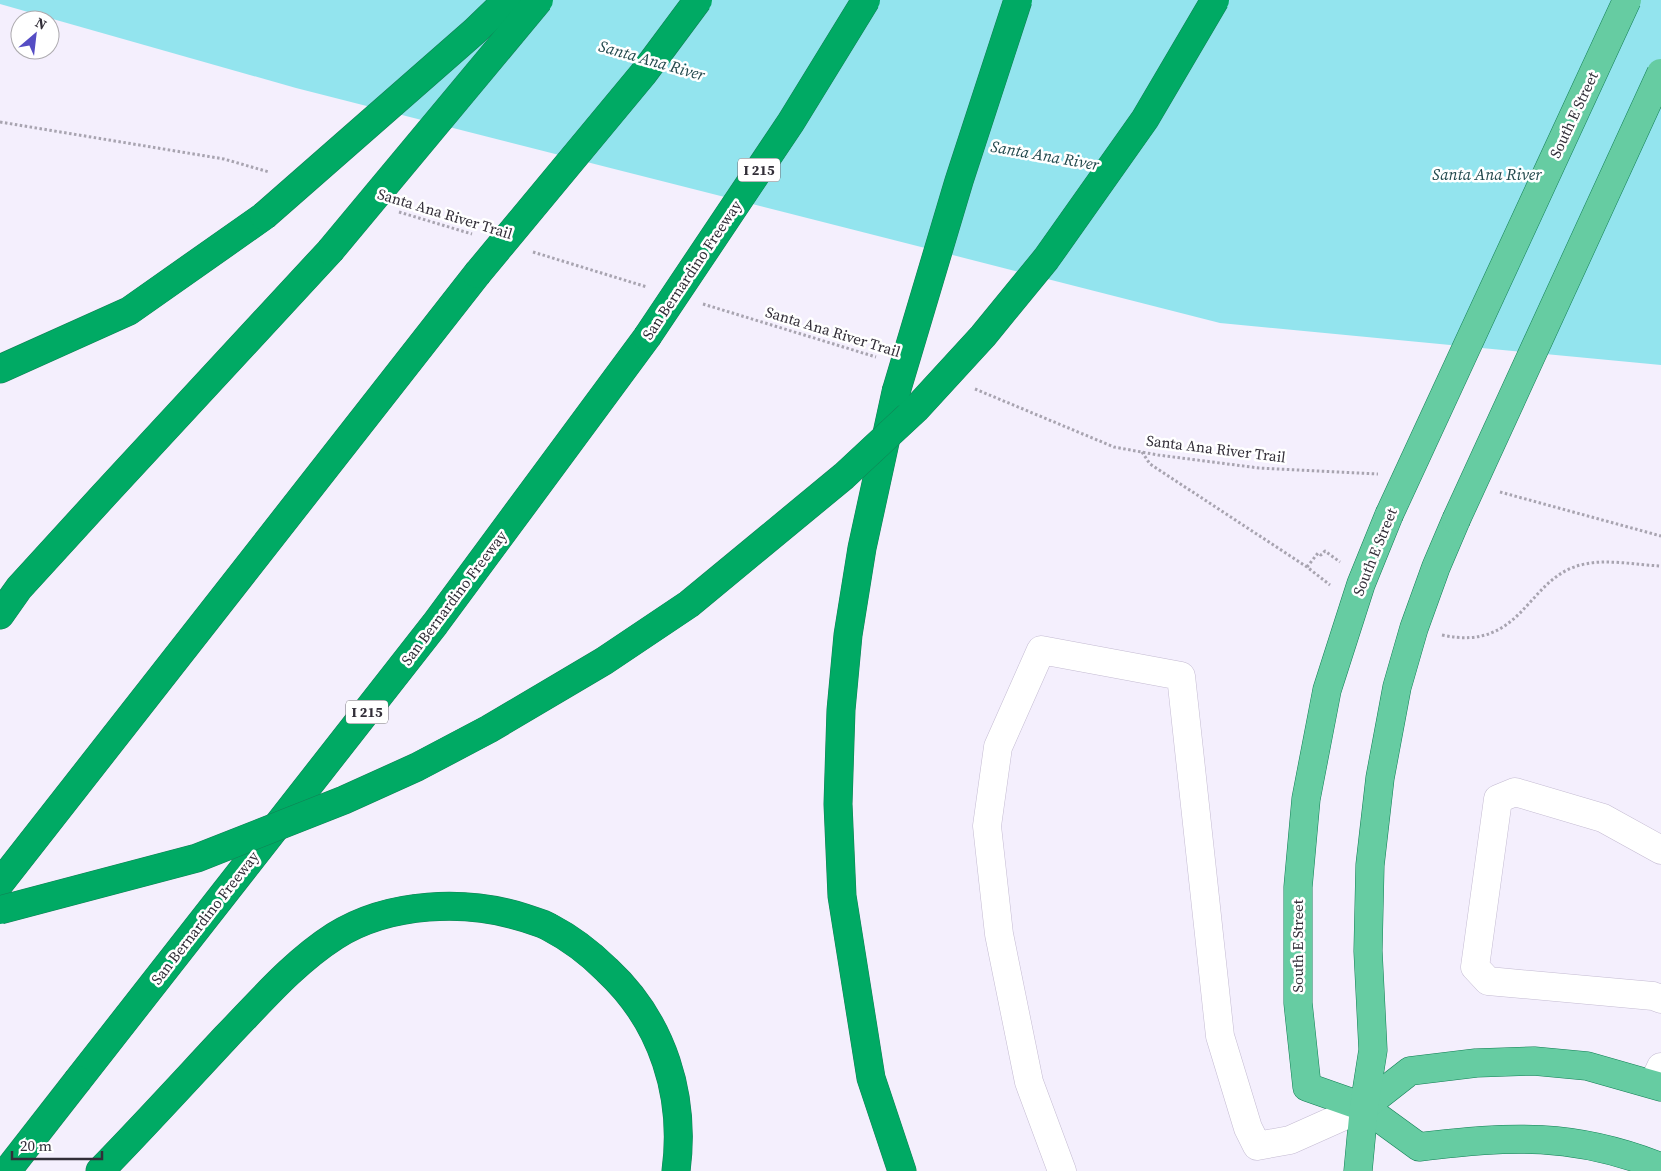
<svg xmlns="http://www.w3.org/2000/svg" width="1661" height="1171" font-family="'Source Serif 4',serif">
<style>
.water{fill:#93e4ee}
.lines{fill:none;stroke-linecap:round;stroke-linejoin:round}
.minor-casing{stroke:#c4bbd2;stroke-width:29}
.major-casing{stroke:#127f55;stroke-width:29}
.highway-casing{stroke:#127f55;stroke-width:29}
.path{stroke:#a8a4b0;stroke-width:3;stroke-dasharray:2.5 2.5;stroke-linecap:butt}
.minor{stroke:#fff;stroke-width:28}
.major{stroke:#66cca2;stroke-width:28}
.highway{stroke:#00aa64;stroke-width:28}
.major-bridge-casing{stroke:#127f55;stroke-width:29;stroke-linecap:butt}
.highway-bridge-casing{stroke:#127f55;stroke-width:29;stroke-linecap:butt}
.major-bridge{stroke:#66cca2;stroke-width:28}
.highway-bridge{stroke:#00aa64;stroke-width:28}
.labels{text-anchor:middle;stroke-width:5;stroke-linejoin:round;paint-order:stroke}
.shield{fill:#fff;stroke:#706d74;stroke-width:1}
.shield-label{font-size:14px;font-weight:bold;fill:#322e38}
.street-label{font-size:15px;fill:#322e38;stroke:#fff}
.water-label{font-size:16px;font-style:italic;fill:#21484c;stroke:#fff}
</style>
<rect width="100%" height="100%" fill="#f4effd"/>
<path class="water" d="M0,0H1661V365L1220,323L296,88L0,4Z"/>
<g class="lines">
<defs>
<g id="minor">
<path d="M1661,850L1603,818L1515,792L1498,799L1475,967L1488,981L1653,996L1661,999"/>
<path d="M1653,1084L1661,1067"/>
<path d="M1062,1171L1029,1082L999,934L987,826L998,747L1041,650L1181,676L1220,1036L1248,1128L1257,1146L1290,1140L1364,1107"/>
</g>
<g id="major">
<path d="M1389,515L1361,584L1327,690L1306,799L1298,887V1003L1307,1087L1364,1107L1419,1147C1511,1136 1573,1132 1661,1167"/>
<path d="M1364,1107L1410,1071L1476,1063L1534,1061L1587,1066L1661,1087"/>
<path d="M1358,1171L1364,1107L1373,1050L1368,951L1370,865L1380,778L1397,687L1414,628L1436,567L1456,520"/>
</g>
<g id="highway">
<path d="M0,369L129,311L264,216"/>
<path d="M896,392L862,548L848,635L841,710L838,804L842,896L871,1078L902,1171"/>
<path d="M0,615L19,588L104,495L330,251"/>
<path d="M0,883L477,274"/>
<path d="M78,1080L435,624L647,337"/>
<path d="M100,1171C143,1127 184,1082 226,1037C261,1001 293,963 335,936C389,902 466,899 525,918C533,921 542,923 549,927C570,938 590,953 607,970C663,1022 686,1096 676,1171"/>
</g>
</defs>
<use href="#minor" class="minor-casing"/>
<use href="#major" class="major-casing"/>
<use href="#highway" class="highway-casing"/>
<g class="path">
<path d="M0,122L224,159L269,172"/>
<path d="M399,212L472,234"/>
<path d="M533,252L647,287"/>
<path d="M703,304L876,357"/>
<path d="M975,389L1114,447L1158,455L1259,468L1378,474"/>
<path d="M1142,452L1150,464L1307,567L1330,585"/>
<path d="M1500,492L1661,536"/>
<path d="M1307,567L1318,553L1321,555L1325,551L1340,562"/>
<path d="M1442,635C1525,653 1526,575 1585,564C1608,559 1637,565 1661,566"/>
</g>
<use href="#minor" class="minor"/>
<use href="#major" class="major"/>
<use href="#highway" class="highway"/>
<defs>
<g id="major-bridge">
<path d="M1389,515L1627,0"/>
<path d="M1456,520L1661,73"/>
</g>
<g id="highway-bridge">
<path d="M264,216L475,31L507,0"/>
<path d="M330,251L539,0"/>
<path d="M477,274L643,74L698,0"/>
<path d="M647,337L791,122L866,0"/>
<path d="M896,392L959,181L1018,0"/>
<path d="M0,910L197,858L344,800L417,767L489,729L604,661L689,604L844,476L916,409L983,336L1046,259L1145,119L1215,0"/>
<path d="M7,1171L78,1080"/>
</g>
</defs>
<use href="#major-bridge" class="major-bridge-casing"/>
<use href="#highway-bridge" class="highway-bridge-casing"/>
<use href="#major-bridge" class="major-bridge"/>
<use href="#highway-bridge" class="highway-bridge"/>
</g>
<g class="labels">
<g class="shield">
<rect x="738" y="158.5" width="42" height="23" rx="4"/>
<rect x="346" y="700.5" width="42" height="23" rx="4"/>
</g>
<g class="shield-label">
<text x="759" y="175">I 215</text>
<text x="367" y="717">I 215</text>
</g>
<g class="street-label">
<text transform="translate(1574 115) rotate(-65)" y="5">South E Street</text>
<text transform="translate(445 214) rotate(17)" y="5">Santa Ana River Trail</text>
<text transform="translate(692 270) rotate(-56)" y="5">San Bernardino Freeway</text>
<text transform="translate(833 332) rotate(17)" y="5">Santa Ana River Trail</text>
<text transform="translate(1216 449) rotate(7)" y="5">Santa Ana River Trail</text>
<text transform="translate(1375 552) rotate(-68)" y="5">South E Street</text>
<text transform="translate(454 598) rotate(-53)" y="5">San Bernardino Freeway</text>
<text transform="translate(205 918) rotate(-52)" y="5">San Bernardino Freeway</text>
<text transform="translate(1298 946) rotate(-90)" y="5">South E Street</text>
</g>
<g class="water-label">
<text transform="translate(652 60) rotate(16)" y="6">Santa Ana River</text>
<text transform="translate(1045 155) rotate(10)" y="6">Santa Ana River</text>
<text x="1487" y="180">Santa Ana River</text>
</g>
</g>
<g transform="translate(35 35) rotate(28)"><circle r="24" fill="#ffffff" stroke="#adabaf"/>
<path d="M0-4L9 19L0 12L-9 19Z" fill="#554dc4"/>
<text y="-8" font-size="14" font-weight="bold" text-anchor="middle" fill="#322e38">N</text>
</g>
<path d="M12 1151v8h90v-8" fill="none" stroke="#322e38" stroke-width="2.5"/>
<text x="20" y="1151" font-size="15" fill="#322e38" stroke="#ffffff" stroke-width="4" paint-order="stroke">20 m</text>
</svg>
